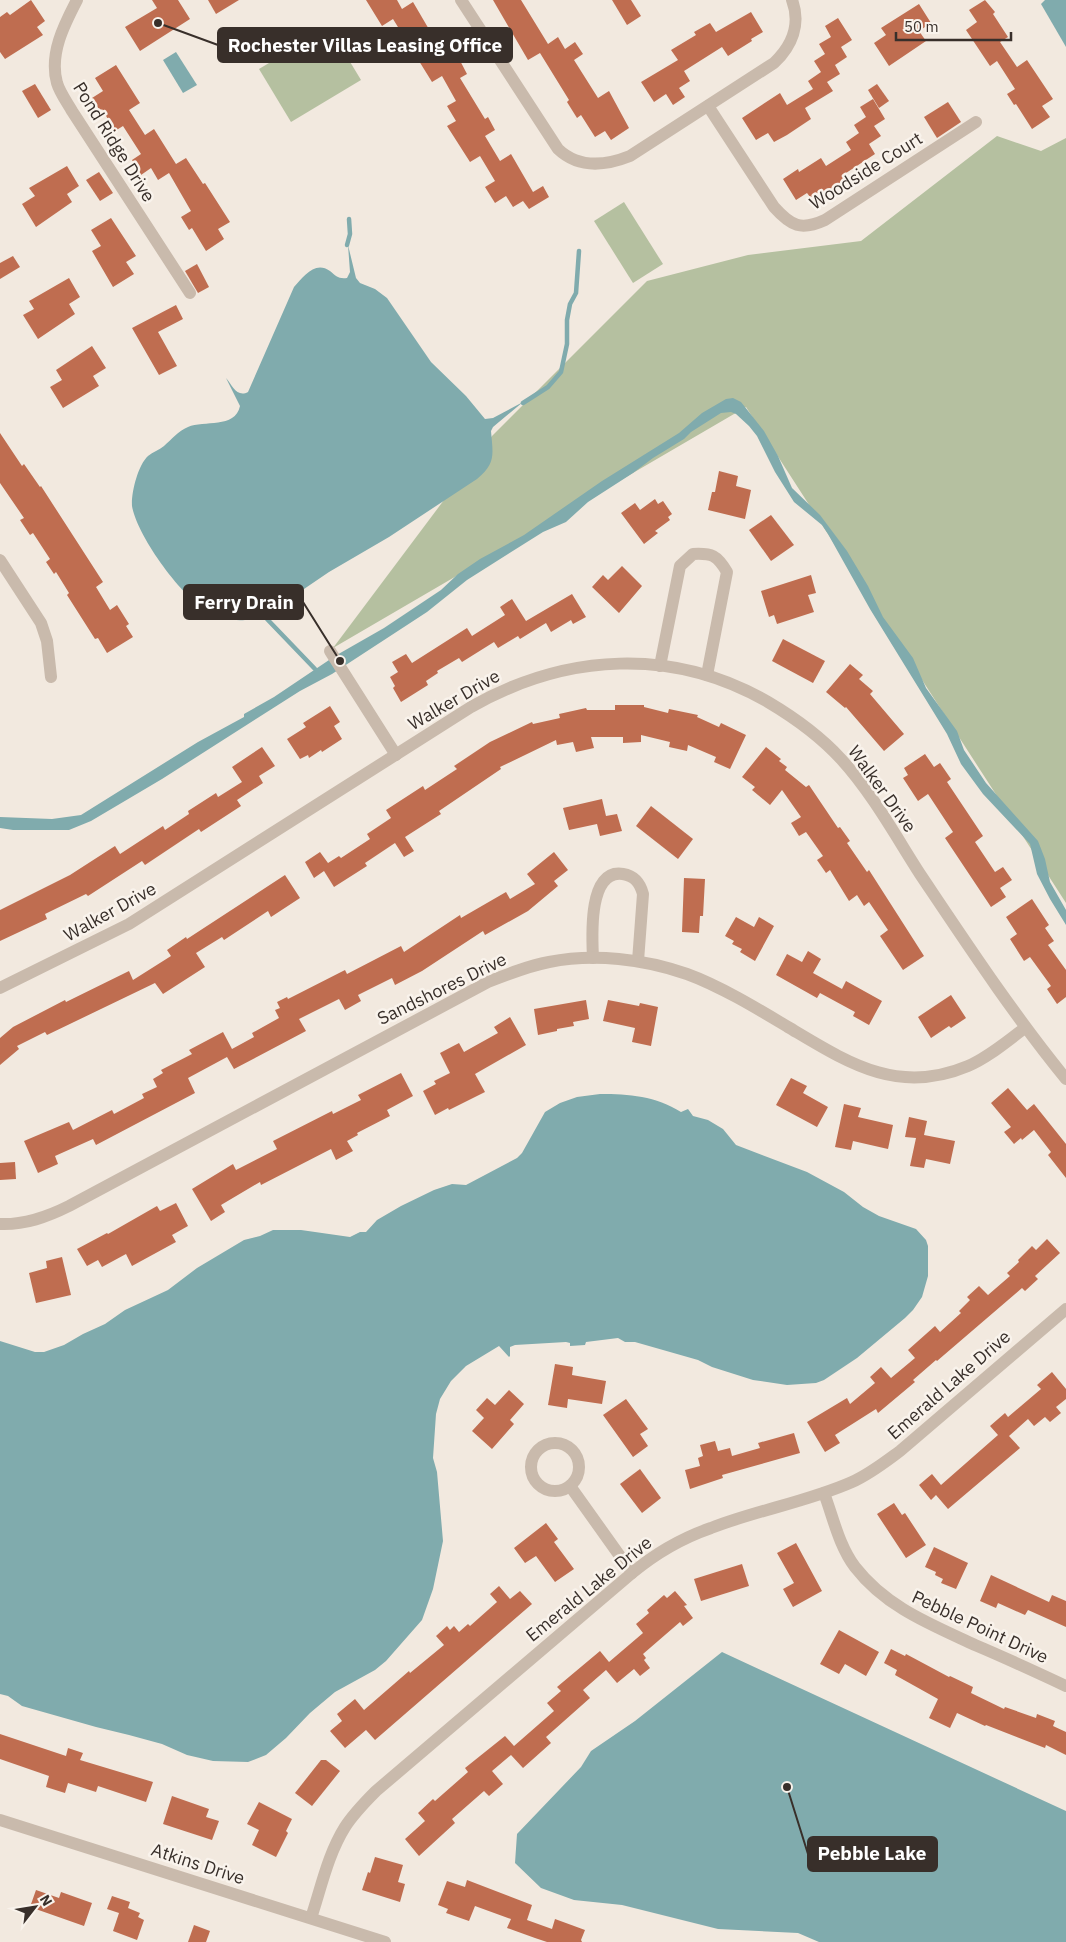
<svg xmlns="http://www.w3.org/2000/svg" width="1066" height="1942" font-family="'IBM Plex Sans',sans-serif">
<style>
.green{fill:#b5c0a0}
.water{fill:#80abad}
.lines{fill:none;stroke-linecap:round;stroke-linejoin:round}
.stream{stroke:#80abad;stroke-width:4.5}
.building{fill:#bf6d50}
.minor{stroke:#c9baac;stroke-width:12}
.labels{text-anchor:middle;stroke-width:5;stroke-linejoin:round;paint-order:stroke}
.street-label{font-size:18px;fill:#382f2a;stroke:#f9f3ec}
.leader{fill:none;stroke:#382f2a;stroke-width:2}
.callout-dot{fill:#382f2a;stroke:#f9f3ec;stroke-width:2}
.callout{fill:#382f2a;stroke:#382f2a;stroke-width:2}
.callout-label{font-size:19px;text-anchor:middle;font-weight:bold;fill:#fff}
</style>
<rect width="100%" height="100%" fill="#f2e9df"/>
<g class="green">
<path d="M329,27L361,80L291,122L259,69Z"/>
<path d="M997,136L1041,151L1066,138V903L746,407L333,648L492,436L647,281L748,255L861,241Z"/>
<path d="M624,202L663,264L633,283L594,221Z"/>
</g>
<g class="water">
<path d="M1045,0H1066V47L1041,4Z"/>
<path d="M176,52L197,85L183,93L163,60Z"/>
<path d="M348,245L356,278L360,283L375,289L387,298L431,362L466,396L485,419L493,418L523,402L493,427L491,431C493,455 496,463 477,479L389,537L329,572L304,589L290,600L267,613V619C260,616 253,620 245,620C233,621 220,618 209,612C182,598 137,536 132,506C131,493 138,465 148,456C153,452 159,450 164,446C172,439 178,431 188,427C204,420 235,429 240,406L226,378C232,385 237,398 248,392L294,287C303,277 315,260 330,271C336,276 338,279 347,278L350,272Z"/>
<path d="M733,398L741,402L764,431L778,456L792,488L820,515L847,551L868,586L883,617L913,658L926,688L957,731L964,750L986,783L1038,841L1045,859L1050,882L1066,910V925L1050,899L1037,874L1030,844L983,794L961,764L947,734L870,609L828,534L822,525L794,502L775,472L757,436L749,426L736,414L731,412L721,413L691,432L684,439L653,458L633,473L588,502L566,522L543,532L467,580L427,612L332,674L300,691L162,779L91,821L69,830H13L0,828V817L52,819L81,815L198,742L244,717V714L274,697L335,656L384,628L441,590L458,574L480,559L524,535L602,481L679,433L702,413L726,399Z"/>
<path d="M600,1094C629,1094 656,1096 681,1112L688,1109L693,1116L708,1120L723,1129L736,1145L807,1172L844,1192L863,1207L879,1216L916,1229L926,1240L928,1246V1276L922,1297L913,1310L905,1318L857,1358L824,1380L816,1383L787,1385L753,1380L712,1367L698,1360L635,1342H625L618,1338L586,1342L585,1345L570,1346V1343L566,1342L515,1345L510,1347V1356L509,1357L499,1346L466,1366L451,1381L440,1399L436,1414L433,1458L437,1472L443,1541L433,1589L422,1620L386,1661L375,1670L335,1692L310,1713L286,1738L266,1755L248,1762L213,1761L187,1755L162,1744L129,1735L96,1727L22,1706L8,1696L0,1694V1341L35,1352H44L64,1345L83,1334L105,1324L125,1310L168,1290L197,1268L244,1240L260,1236L273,1230H301L350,1237L360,1232H366L377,1220L401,1206L434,1190L452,1184L466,1185L517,1158L522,1153L545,1112L560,1103L577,1097Z"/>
<path d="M722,1652L1066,1811V1942H819L798,1933L718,1929L622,1905L574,1900L541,1888L515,1863L517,1834L581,1767L591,1751L635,1721Z"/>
</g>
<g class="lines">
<g class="stream">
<path d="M347,245L350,234L349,219"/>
<path d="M523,403L548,387L561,372L567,344V320L570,304L576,293L579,251"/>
<path d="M267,619L315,669"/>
</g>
</g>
<g class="building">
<path d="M31,0L45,21L37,27L43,35L5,59L0,52V17L7,12L10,15Z"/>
<path d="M152,0H178L190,19L140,51L125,27L157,8Z"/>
<path d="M208,0H239L216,14Z"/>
<path d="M366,0H397L402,9L413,2L437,43L448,35L457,50L455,51L467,74L460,78L485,119L488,117L495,130L485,136L500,161L511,154L533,192L543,186L549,197L529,209L523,201L513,207L506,196L495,203L485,187L495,181L480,156L470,162L447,126L456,121L447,106L456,101L442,76L432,82L393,19L382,26Z"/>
<path d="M493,0H521L548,44L558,37L565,49L575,42L583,54L574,60L598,98L609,91L629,128L611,140L605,131L595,137L581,115L577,118L567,102L569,100L540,53L528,60Z"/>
<path d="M612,0H631L641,16L627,25Z"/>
<path d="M985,0L995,12L993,14L1008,37L1000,42L1017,67L1027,60L1053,99L1042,106L1050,117L1032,129L1016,104L1014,105L1007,94L1015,89L997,61L990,66L966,30L977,22L969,10Z"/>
<path d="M919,4L931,23L919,31L926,41L889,66L874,43L886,35L881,28Z"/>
<path d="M751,12L763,32L751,39L752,41L728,56L722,47L684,71L690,81L679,88L685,97L673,105L666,94L654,102L641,82L678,60L671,50L696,35L694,32L710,23L716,32Z"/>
<path d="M838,18L852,40L841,47L847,57L835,65L840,74L827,82L833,91L805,108L811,119L787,135L774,142L768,133L756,140L742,118L780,93L787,105L813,89L808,81L821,72L814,61L825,54L819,44L831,37L825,26Z"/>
<path d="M116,65L140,103L129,110L145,135L154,129L176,164L186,158L203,184L205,183L230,222L218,229L224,239L206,251L192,228L189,230L181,217L191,211L169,173L158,180L151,168L141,175L132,160L141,154L123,126L115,131L102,109L100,111L92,98L103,91L95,78Z"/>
<path d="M35,84L51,110L38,118L22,91Z"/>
<path d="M877,84L889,101L879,108L868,90Z"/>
<path d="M873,99L885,119L874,126L881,136L869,144L875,154L846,173L851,180L814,202L807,193L796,200L783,179L798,169L799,172L821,158L826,166L851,150L846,142L859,133L854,125L866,117L860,107Z"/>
<path d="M948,102L961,122L937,138L924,117Z"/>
<path d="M67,166L79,186L67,194L72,202L36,227L22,204L35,196L29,188Z"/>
<path d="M99,172L113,193L100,201L86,180Z"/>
<path d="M111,218L136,256L126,262L134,274L113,287L92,251L101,246L91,230Z"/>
<path d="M13,256L20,267L0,279V263Z"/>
<path d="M197,264L209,287L198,293L185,271Z"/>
<path d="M69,278L80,297L69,304L75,314L38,339L23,315L34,309L29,301Z"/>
<path d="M176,305L183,319L158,332L177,366L159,375L132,328Z"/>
<path d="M92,346L106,368L93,376L99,386L63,408L50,387L62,380L56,370Z"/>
<path d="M0,433L22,466L24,464L40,487L41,486L103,582L96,587L110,610L117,605L129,624L126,626L133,637L107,653L98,638L95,639L67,595L69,593L56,572L54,574L46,562L50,559L33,533L30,535L20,520L24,518L0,483Z"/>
<path d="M719,471L738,476L736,486L751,490L745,519L708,510L712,492H715Z"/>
<path d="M655,499L658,504L663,501L672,514L668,517L670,520L655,531L658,533L644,544L621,513L635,503L640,510Z"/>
<path d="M771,515L794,545L771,561L749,530Z"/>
<path d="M622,566L642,586L619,613L592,587L603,575L608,580Z"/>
<path d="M811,575L816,593L808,595L814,612L777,624L774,615L769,617L761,591Z"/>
<path d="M572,594L586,617L573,624L571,620L551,632L546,623L520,639L518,636L498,648L494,642L462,662L459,658L437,671L438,673L426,681L428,685L401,702L393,688L395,686L390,677L398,672L392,662L406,654L412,663L467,628L472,636L505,615L500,607L512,599L526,621Z"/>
<path d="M783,639L825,661L813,683L772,661Z"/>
<path d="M850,664L863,675L859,679L873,691L870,694L904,734L884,751L846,707L845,708L826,692Z"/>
<path d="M615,705H644V707L668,713L669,709L698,715L697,717L719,727L721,723L746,735L730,769L714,762L716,757L688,745L687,751L669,747L670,742L641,735V742L623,743V737H591L594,748L576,752L573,742L557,745L556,740L500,767L501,769L439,811L441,814L405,837L414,851L404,857L395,843L365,863L367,866L334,887L324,871L314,878L305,862L320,852L328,863L339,856L341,858L370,839L367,834L391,818L386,810L423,786L425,790L457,769L454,766L490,742L532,722L533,724L560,718L559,714L586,708L587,710H615Z"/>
<path d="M330,706L340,722L334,726L342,739L322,752L321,750L309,758L308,755L300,759L287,739L306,727L303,723Z"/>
<path d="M262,747L275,766L259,776L263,783L237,800L241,806L201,832L199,829L145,865L142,861L88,896L86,894L45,914L47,919L0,941V910L70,875L115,846L120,854L163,826L165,830L189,814L188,811L216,793L218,797L242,782L232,767Z"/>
<path d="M766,747L781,759L779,761L787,767L785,770L806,787L809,785L838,828L840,827L850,841L847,843L867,872L869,870L924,956L903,970L880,936L888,930L869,902L864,906L857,895L849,901L830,870L826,873L817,860L823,856L806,832L799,836L791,823L801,817L782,790L770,805L752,790L755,787L742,777Z"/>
<path d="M925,754L934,767L940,763L951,779L947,782L983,836L975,842L995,872L1003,867L1012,880L1000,888L1006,897L991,907L945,838L953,832L928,794L918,801L903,778L908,775L904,768Z"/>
<path d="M602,799L606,816L617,814L622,831L600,836L597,824L569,830L563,808Z"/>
<path d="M651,806L693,839L678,859L636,826Z"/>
<path d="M554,852L568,870L554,881L558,886L528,911L485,935L483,931L422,971L395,985L392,978L358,995L361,1001L345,1010L339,999L299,1019L306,1031L234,1069L227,1057L188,1078L195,1093L96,1145L93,1139L55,1156L58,1164L38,1173L24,1141L69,1122L73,1130L112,1110L114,1114L144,1098L142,1094L157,1087L153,1079L163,1073L161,1070L192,1054L189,1050L223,1032L232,1049L254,1037L252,1033L279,1018L275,1010L280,1008L277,1002L287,997L288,999L345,970L347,974L401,946L404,952L460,915L461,918L506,892L510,899L535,884L527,874Z"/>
<path d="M285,875L300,898L271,917L268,911L224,940L222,937L196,953L205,967L163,994L155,983L47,1035L45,1032L17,1046L19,1049L0,1065V1038L13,1027L65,1000L66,1002L129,971L133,980L171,956L167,950L186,937L187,939Z"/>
<path d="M684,878L705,879L703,916H700L699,933L682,932Z"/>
<path d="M1032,899L1049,925L1045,928L1054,941L1048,945L1066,970V997L1057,1004L1047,989L1051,986L1030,957L1024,961L1010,939L1017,934L1006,917Z"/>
<path d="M736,917L754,927L759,917L774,926L755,961L740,952L742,949L732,944L734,941L725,936Z"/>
<path d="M808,951L821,959L813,973L842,989L846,981L882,1001L869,1025L853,1016L855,1012L820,993L817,998L776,975L787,954L802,962Z"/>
<path d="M951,995L966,1018L951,1028L949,1026L931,1038L918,1017Z"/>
<path d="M586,1000L589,1019L573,1022L574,1026L557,1029V1031L538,1035L534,1009Z"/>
<path d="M608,1000L639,1006L640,1003L658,1007L651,1046L632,1042L635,1028L603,1021Z"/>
<path d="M510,1017L526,1045L475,1074L485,1092L449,1110L448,1108L435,1115L423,1091L436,1084L434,1081L450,1073L440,1053L459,1043L464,1052L498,1033L494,1027Z"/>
<path d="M401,1073L413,1096L387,1110L390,1116L357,1133L358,1135L347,1141L353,1151L336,1160L331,1149L261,1185L260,1182L221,1205L225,1212L211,1221L192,1189L233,1164L236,1170L277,1149L273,1141L332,1111L333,1114L361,1100L358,1095Z"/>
<path d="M791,1078L807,1086L803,1093L828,1107L817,1127L776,1105Z"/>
<path d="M1008,1088L1027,1110L1034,1104L1066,1144V1178L1048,1155L1051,1152L1034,1130L1022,1140L1021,1138L1014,1144L1004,1132L1011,1127L991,1103Z"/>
<path d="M844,1104L861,1108L858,1117L893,1125L888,1149L853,1141L851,1150L835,1147Z"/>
<path d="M909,1117L927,1121L924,1135L955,1141L950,1164L926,1159L924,1168L910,1166L916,1138L905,1137Z"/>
<path d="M15,1162L16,1179L0,1180V1163Z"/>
<path d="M176,1203L188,1226L172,1235L176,1242L132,1266L126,1254L102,1267L98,1260L87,1266L77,1249L107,1233L108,1234L157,1206L160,1211Z"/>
<path d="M1047,1239L1060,1253L1035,1276L1038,1279L1025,1291L1022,1288L937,1361L936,1360L913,1380L915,1382L878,1413L876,1409L835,1435L840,1443L825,1452L807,1422L847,1398L850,1404L875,1383L870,1377L881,1367L891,1378L915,1358L908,1350L935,1326L940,1332L961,1313L959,1311L970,1300L967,1297L979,1286L988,1295L1010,1276L1007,1273L1019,1262L1018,1260L1032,1246L1036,1250Z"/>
<path d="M62,1257L71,1295L36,1303L29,1273L47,1268L46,1261Z"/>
<path d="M555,1364L573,1367L572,1375L606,1381L602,1404L568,1399L567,1408L548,1405Z"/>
<path d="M1052,1372L1066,1389V1399L1056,1407L1061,1413L1050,1422L1045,1417L1034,1426L1028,1419L1009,1436L1020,1448L948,1509L936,1495L931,1500L919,1485L932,1474L941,1485L998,1435L990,1426L1005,1413L1008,1417L1041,1389L1037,1385Z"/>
<path d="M509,1390L524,1404L510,1420L514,1424L492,1449L472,1431L484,1418L476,1410L487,1398L495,1405Z"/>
<path d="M626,1399L648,1429L640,1434L648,1446L633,1457L603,1415Z"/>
<path d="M794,1433L800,1453L722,1475L723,1478L690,1489L685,1470L700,1466L698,1458L703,1456L700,1445L715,1441L718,1451L730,1448L732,1456L760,1448L758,1443Z"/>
<path d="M640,1469L661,1498L642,1513L620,1484Z"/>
<path d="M894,1503L902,1515L905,1513L926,1545L906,1558L877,1514Z"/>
<path d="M546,1523L558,1539L554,1542L574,1569L555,1582L536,1556L525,1563L514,1548Z"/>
<path d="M796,1543L822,1591L793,1607L783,1589L794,1583L777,1553Z"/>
<path d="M934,1547L968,1563L956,1589L941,1583L943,1579L935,1575L936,1572L925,1567Z"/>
<path d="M742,1564L749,1586L701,1601L694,1579Z"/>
<path d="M991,1575L1049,1602L1052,1595L1066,1601V1627L1028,1610L1025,1615L998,1603L996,1608L980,1601Z"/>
<path d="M499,1586L510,1599L520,1591L532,1604L375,1740L366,1730L345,1748L330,1731L342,1721L337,1714L355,1699L364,1710L409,1671L410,1673L444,1645L436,1636L447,1626L450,1630L454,1626L459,1632L468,1624L470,1626L497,1602L490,1594Z"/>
<path d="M675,1591L687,1605L684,1606L693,1618L683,1626L680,1622L643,1654L646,1658L644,1660L650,1668L640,1676L634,1669L617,1683L606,1670L583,1690L590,1698L546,1737L551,1743L523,1768L511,1755L492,1771L503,1784L489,1796L484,1791L452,1819L455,1823L419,1856L405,1839L425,1821L418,1813L433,1799L435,1801L468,1772L465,1768L505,1736L514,1746L554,1711L547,1703L561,1691L557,1687L600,1651L609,1662L643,1633L636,1624L649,1613L647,1610L664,1595L667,1598Z"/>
<path d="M839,1630L879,1652L866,1676L845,1664L839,1674L820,1664Z"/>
<path d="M891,1649L905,1656L906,1654L949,1677L950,1676L973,1687L971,1693L1004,1709L1005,1707L1036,1718L1037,1714L1055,1721L1053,1726L1066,1732V1755L1046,1745L1045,1748L986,1725L985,1726L957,1713L950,1728L929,1718L938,1699L895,1675L897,1670L884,1663Z"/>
<path d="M0,1734L66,1756L68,1748L83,1753L80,1760L153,1782L146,1802L98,1786L96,1792L68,1783L65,1793L46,1787L49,1776L0,1759Z"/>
<path d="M321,1760H326L340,1771L312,1806L295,1793Z"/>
<path d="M172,1796L209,1809L206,1817L219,1821L212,1840L163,1824Z"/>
<path d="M259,1802L292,1819L286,1831L288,1833L276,1857L252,1845L259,1830L247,1824Z"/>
<path d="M375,1857L403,1865L398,1882L405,1884L400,1902L362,1890L368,1872L370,1873Z"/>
<path d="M467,1880L532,1905L527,1920L552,1929L555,1919L585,1930L581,1940L582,1942H547L535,1938L507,1928L511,1919L475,1906L469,1921L446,1913L448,1909L438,1905L447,1881L465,1887Z"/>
<path d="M36,1890L59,1898L61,1892L92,1903L84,1926L30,1907Z"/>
<path d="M112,1896L130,1902L128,1908L140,1913L138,1917L144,1920L137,1940L113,1931L119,1913L107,1909Z"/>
<path d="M194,1925L210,1931L206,1942H188Z"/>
</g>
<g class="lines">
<g class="minor">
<path d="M77,0C64,25 49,54 57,83C60,93 67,102 72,111L190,293"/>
<path d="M461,0L558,149C579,169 605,166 630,156L774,63C792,46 801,24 792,0"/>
<path d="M708,106L774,207C791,226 801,231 825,220L976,122"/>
<path d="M0,560L41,623L47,641L51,677"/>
<path d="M330,651L396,755"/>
<path d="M660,666L680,566L693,554C712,553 717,555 727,572L707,675"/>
<path d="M593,958C592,937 588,868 623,874C635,876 640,883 643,894L638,961"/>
<path d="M0,988L129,924L471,707C566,653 673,647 768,702C795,718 820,736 841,759C872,793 895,835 920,874C967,944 1013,1014 1066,1079"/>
<path d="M0,1224C25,1225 47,1217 69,1206L488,982C508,974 528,966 549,962C594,953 644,959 687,974C720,986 758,1009 788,1027C847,1062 897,1096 968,1066C989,1057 1007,1041 1025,1028"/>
<circle cx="555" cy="1467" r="24"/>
<path d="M570,1486L632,1573"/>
<path d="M824,1493C833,1517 839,1546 855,1567C886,1607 930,1624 975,1645C1006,1658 1036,1672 1066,1686"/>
<path d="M0,1820L385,1942"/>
<path d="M311,1918C321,1888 328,1854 345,1827C354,1813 365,1802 376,1791L632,1573C656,1553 682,1538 711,1528C757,1510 807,1502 852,1482C870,1474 885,1462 900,1451L1066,1309"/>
</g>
</g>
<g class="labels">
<g class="street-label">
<text transform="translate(114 142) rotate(58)" y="6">Pond Ridge Drive</text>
<text transform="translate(866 171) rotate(-32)" y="6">Woodside Court</text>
<text transform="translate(454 700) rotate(-30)" y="6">Walker Drive</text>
<text transform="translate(882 789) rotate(54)" y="6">Walker Drive</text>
<text transform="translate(110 912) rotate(-29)" y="6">Walker Drive</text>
<text transform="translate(442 989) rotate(-26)" y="6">Sandshores Drive</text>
<text transform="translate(949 1385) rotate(-41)" y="6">Emerald Lake Drive</text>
<text transform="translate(589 1589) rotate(-39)" y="6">Emerald Lake Drive</text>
<text transform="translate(980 1627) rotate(25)" y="6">Pebble Point Drive</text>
<text transform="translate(198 1864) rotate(18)" y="6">Atkins Drive</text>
</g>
</g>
<path class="leader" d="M158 23L218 45M340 661L303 602M787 1787L808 1854"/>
<g class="callout-dot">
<circle cx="158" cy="23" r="5"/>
<circle cx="340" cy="661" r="5"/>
<circle cx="787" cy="1787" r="5"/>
</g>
<g class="callout">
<rect x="218" y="28" width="294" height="34" rx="5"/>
<rect x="184" y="585" width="119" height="34" rx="5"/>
<rect x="808" y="1837" width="129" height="34" rx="5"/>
</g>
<g class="callout-label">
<text x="365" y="52">Rochester Villas Leasing Office</text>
<text x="244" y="609">Ferry Drain</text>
<text x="872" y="1860">Pebble Lake</text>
</g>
<g transform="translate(35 1907) rotate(59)" stroke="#f9f3ec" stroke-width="4" paint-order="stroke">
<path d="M0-4L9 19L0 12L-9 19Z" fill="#382f2a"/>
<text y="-8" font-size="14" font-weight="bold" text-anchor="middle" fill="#382f2a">N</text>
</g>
<path d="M896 32v8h115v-8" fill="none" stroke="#382f2a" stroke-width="2.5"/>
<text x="904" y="32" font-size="15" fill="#382f2a" stroke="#f9f3ec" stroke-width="4" paint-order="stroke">50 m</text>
</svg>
